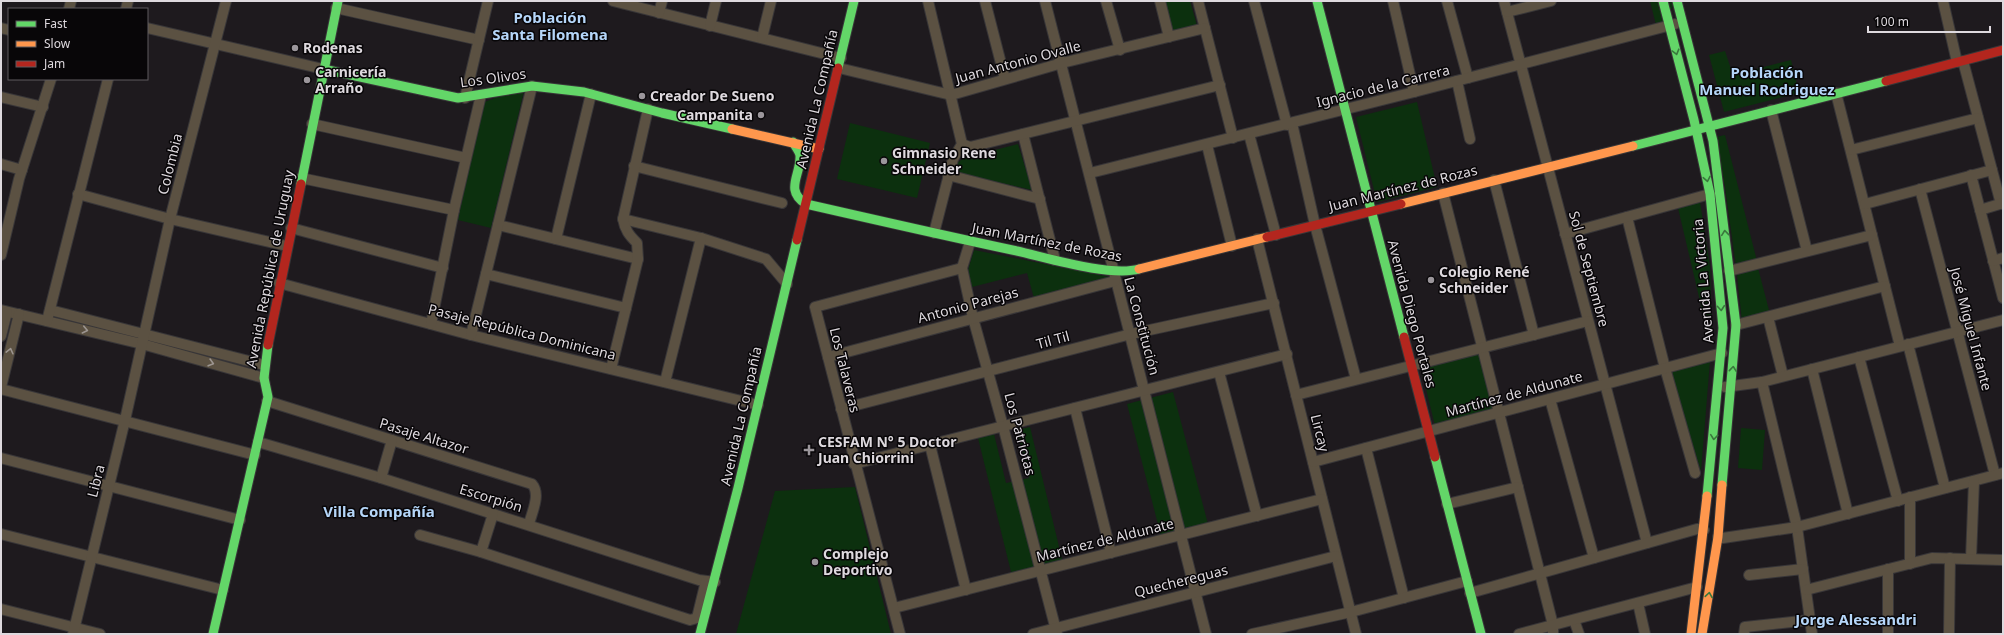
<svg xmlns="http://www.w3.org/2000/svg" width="2004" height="635" font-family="'Noto Sans',sans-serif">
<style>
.green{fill:#0c300e}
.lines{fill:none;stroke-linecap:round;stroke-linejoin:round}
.street-casing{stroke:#383638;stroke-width:12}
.fast-casing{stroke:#383638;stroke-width:11}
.slow-casing{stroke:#383638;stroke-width:11}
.jam-casing{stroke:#383638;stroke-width:11}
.street{stroke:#5b5142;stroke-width:10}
.fast{stroke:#63d668;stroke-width:9}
.slow{stroke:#ff974d;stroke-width:9}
.jam{stroke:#b3261e;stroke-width:9}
.oneway{stroke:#3a783d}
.oneway2{stroke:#9c9590}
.poi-dot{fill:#9b969b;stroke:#080608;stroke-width:1.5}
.labels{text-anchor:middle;stroke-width:3;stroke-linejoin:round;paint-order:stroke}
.poi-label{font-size:14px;font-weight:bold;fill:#ded9de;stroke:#080608;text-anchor:start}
.street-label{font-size:14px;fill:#ded9de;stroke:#080608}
.neighbourhood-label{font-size:15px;font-weight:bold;fill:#b5d6f9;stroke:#080608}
</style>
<rect width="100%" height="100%" fill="#1e1a1e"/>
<g class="green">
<path d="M1163,1H1190L1198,29L1171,35Z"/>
<path d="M1650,1H1677L1657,29Z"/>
<path d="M1725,51L1733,75L1791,60L1799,93L1724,112L1709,55Z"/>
<path d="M525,87L491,228L458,220L482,103Z"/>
<path d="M1417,102L1437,187L1377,202L1356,117Z"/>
<path d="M850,123L930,143L917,198L837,179Z"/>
<path d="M1725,135L1757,261L1736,266L1725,187L1716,137Z"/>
<path d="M1018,144L1032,190L953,172L957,163L964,158Z"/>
<path d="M1700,202L1710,266L1712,334L1708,335L1678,208Z"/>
<path d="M974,250L1110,277L1034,298L1027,273L972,287L968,270Z"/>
<path d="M1758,268L1770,314L1742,321L1737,274Z"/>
<path d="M1479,353L1493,411L1435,426L1421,368Z"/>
<path d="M1710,361L1701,471L1670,371Z"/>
<path d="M1173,392L1208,524L1161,536L1127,404Z"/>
<path d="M1030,427L1063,563L1012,576L978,438L994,434L1006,483L1029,478L1017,430Z"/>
<path d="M1741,428L1765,430L1762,470L1738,468Z"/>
<path d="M855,487L891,634H736L775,491Z"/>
</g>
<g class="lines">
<defs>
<g id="street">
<path d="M613,1L841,58"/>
<path d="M928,1L962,144L953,159L934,233"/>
<path d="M985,1L1005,79"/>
<path d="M1045,1L1206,634"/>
<path d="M1106,1L1120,50"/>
<path d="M1160,1L1169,37"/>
<path d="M1198,1L1233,138"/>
<path d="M1254,1L1287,125"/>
<path d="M1393,1L1414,92"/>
<path d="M1447,1L1468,78"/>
<path d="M1504,1L1647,543"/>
<path d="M1943,1L1957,62"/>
<path d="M336,8L479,40"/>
<path d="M69,9L71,1"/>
<path d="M126,9L128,1"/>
<path d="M1507,12L1551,1"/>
<path d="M659,13L662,1"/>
<path d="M710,26L716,1"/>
<path d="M1,28L9,30"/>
<path d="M147,28L323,69"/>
<path d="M762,38L771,1"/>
<path d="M1963,61L2001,204"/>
<path d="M839,68L951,95L1062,63L1205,28"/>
<path d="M1457,81L1470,139"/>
<path d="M1836,93L1900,346"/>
<path d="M1,97L43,107"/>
<path d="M465,98L488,1"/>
<path d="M1771,110L1807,251"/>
<path d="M1292,123L1315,225L1356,379"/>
<path d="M312,124L466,158"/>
<path d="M1023,134L1055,260"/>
<path d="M1249,134L1276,235"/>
<path d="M962,144L970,147L1220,85"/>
<path d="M1207,145L1232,246"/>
<path d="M1851,150L1978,118"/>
<path d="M1,164L22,170"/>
<path d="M634,166L782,203"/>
<path d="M1090,173L1414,92L1675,24"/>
<path d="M948,175L1040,199"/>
<path d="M1971,175L2003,298"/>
<path d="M301,178L454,210"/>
<path d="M1494,180L1534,335"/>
<path d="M1920,189L1995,475"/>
<path d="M1443,193L1553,625V634"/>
<path d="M78,194L170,219L287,246"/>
<path d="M1865,204L1992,170"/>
<path d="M1980,210L2003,203"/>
<path d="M1627,217L1665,368L1695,473"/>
<path d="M623,219L701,238L766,259L787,284"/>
<path d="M498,225L638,259"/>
<path d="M291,228L443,268"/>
<path d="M1565,234L1710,194"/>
<path d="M556,239L591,94"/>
<path d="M1257,239L1356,634"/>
<path d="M970,242L962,268L973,318L1003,426L1057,634"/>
<path d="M1,255L19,179L51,79"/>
<path d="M1993,261L2003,258"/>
<path d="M1729,271L1872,235"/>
<path d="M486,274L626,308"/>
<path d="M279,283L471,335L758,405"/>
<path d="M1,310L142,344L264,378"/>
<path d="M50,310L264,365"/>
<path d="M1768,317L1783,376"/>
<path d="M47,321L108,79"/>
<path d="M431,324L454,210L481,95"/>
<path d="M1736,325L1885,286"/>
<path d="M471,335L532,86"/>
<path d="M1,336L7,312"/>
<path d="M1908,344L1945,488"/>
<path d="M828,357L1115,281"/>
<path d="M1859,357L1898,501"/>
<path d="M611,369L638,259L637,243C629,235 625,230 623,219L648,109"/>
<path d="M1812,369L1848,514"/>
<path d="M1219,372L1257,516"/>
<path d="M665,382L701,238"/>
<path d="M1762,382L1797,527L1812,634"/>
<path d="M1,387L19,314"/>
<path d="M1725,387L1762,382L2003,320"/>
<path d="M1,389L255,455"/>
<path d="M1296,395L1588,321"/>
<path d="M1550,399L1594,558"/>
<path d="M267,401L532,484C541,494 532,512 529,524"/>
<path d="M1075,408L1111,553"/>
<path d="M841,409L1131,334L1274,303"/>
<path d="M258,442L381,478L699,580L715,582"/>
<path d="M930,445L966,590"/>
<path d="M1366,448L1404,598"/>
<path d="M1,458L240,520"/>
<path d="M1313,462L1722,353"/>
<path d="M854,464L1287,354"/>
<path d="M381,478L392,440"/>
<path d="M1910,497V564"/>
<path d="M1447,504L1518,487"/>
<path d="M1,534L223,590"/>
<path d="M420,535L481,552L690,620L697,618L706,581"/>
<path d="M1718,537L1723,538L1797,527L2003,473"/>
<path d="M481,552L493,514"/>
<path d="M1971,559L1974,481"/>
<path d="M1749,575L1803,569"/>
<path d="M1806,590L1932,558L2003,560"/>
<path d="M1470,593L1697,529L1704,530"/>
<path d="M1638,603L1645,634"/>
<path d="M894,608L1322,499"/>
<path d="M1,609L100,634"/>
<path d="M1574,620L1579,634"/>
<path d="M73,634L125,420L170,219L226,1"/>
<path d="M900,634L815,307L962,268"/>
<path d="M1033,634L1336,556"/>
<path d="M1252,634L1351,612L1467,581"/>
<path d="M1519,634L1697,587"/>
<path d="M1744,634L1745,627L1810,620"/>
<path d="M1888,634V569"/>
<path d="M1949,634L1950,558"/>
</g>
<g id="fast">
<path d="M1317,1L1404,337"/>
<path d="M1663,1L1694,120L1710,194L1723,328L1707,496"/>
<path d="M1677,1L1713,141L1736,325L1722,485"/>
<path d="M838,68L854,1"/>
<path d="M323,69L458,98L532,86L584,92L662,113L732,129"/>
<path d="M793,142C795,146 800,152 800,156C801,175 784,190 806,204C876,220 946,236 1017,251C1048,258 1110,277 1139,269"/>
<path d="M1633,146L1886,81"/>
<path d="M301,184L338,1"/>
<path d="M1435,457L1481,634"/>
<path d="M213,634L268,397L264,378L268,345"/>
<path d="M700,634L738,488L797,240"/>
</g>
<g id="slow">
<path d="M732,129L819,149"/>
<path d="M1401,204L1633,146"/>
<path d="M1139,269L1267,237"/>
<path d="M1691,634L1707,496"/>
<path d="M1702,634L1718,537L1722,485"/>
</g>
<g id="jam">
<path d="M1886,81L2003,50"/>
<path d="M1267,237L1401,204"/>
<path d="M797,240L838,68"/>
<path d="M1404,337L1435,457"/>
<path d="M268,345L301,184"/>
</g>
</defs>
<use href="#street" class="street-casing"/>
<use href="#fast" class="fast-casing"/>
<use href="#slow" class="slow-casing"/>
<use href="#jam" class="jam-casing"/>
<use href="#street" class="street"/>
<use href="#fast" class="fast"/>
<use href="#slow" class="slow"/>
<use href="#jam" class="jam"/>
</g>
<defs><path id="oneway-chevron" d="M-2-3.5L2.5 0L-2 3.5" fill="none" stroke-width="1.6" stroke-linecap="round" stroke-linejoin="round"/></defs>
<g class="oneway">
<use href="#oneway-chevron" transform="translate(1676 52) rotate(75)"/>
<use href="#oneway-chevron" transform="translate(1707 179) rotate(79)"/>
<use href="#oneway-chevron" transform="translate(1725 233) rotate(-96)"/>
<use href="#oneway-chevron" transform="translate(1721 308) rotate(85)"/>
<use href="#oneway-chevron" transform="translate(1733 369) rotate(-84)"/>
<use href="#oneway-chevron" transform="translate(1714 437) rotate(96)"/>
<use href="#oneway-chevron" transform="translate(1709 595) rotate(-81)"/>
</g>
<g class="oneway2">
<use href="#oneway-chevron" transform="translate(85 330) rotate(13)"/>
<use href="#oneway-chevron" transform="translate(10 351) rotate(-76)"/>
<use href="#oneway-chevron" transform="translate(211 363) rotate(16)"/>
</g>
<g class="poi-dot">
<circle cx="295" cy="48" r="4"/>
<circle cx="307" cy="80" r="4"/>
<circle cx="642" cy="96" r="4"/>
<circle cx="761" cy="115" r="4"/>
<circle cx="884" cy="161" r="4"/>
<circle cx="1431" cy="280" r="4"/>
<path d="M807 444h4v4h4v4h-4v4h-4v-4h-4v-4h4z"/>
<circle cx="815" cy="562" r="4"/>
</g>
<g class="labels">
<g class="poi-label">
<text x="303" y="53">Rodenas</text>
<text x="315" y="77">Carnicería<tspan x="315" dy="16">Arraño</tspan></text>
<text x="650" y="101">Creador De Sueno</text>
<text x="753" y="120" text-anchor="end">Campanita</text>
<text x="892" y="158">Gimnasio Rene<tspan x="892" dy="16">Schneider</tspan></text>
<text x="1439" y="277">Colegio René<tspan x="1439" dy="16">Schneider</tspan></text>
<text x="818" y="447">CESFAM N° 5 Doctor<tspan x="818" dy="16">Juan Chiorrini</tspan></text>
<text x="823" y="559">Complejo<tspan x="823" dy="16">Deportivo</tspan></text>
</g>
<g class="street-label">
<text transform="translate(1018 62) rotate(-15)" y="5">Juan Antonio Ovalle</text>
<text transform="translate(493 78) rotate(-8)" y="5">Los Olivos</text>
<text transform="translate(1383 86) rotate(-14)" y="5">Ignacio de la Carrera</text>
<text transform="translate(817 99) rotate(-77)" y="5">Avenida La Compañía</text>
<text transform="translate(170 164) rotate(-76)" y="5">Colombia</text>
<text transform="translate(1403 188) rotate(-14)" y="5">Juan Martínez de Rozas</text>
<text transform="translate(1047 242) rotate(11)" y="5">Juan Martínez de Rozas</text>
<text transform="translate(270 269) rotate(-79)" y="5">Avenida República de Uruguay</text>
<text transform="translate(1589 269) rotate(75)" y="5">Sol de Septiembre</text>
<text transform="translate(1703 281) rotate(-95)" y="5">Avenida La Victoria</text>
<text transform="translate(968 305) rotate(-15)" y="5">Antonio Parejas</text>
<text transform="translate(1412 314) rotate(75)" y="5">Avenida Diego Portales</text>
<text transform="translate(1142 326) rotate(75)" y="5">La Constitución</text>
<text transform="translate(1971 329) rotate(75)" y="5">José Miguel Infante</text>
<text transform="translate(522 332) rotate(14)" y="5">Pasaje República Dominicana</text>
<text transform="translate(1053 340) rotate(-15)" y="5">Til Til</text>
<text transform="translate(845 370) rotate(76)" y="5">Los Talaveras</text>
<text transform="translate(1514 394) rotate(-15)" y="5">Martínez de Aldunate</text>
<text transform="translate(741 416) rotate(-77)" y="5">Avenida La Compañía</text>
<text transform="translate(1320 433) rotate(76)" y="5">Lircay</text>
<text transform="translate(1020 434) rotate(75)" y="5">Los Patriotas</text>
<text transform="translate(424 436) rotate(17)" y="5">Pasaje Altazor</text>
<text transform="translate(96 481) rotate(-76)" y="5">Libra</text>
<text transform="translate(491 498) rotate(17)" y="5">Escorpión</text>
<text transform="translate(1105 540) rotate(-14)" y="5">Martínez de Aldunate</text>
<text transform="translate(1181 581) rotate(-14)" y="5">Quechereguas</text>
</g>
<g class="neighbourhood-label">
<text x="550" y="23">Población<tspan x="550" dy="17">Santa Filomena</tspan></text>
<text x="1767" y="78">Población<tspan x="1767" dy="17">Manuel Rodriguez</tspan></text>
<text x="379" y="517">Villa Compañía</text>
<text x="1856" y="625">Jorge Alessandri</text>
</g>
</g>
<rect width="2004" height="635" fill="none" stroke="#ded9de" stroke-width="4"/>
<rect x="8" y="8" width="140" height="72" fill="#080608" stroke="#5e5a5e"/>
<rect x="16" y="21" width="20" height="6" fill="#63d668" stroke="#5e5a5e"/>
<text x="44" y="28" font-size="12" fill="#ded9de">Fast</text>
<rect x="16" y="41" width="20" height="6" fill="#ff974d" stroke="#5e5a5e"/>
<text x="44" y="48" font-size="12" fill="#ded9de">Slow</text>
<rect x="16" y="61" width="20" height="6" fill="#b3261e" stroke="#5e5a5e"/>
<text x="44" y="68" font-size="12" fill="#ded9de">Jam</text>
<path d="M1868 26v6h122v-6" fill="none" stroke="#ded9de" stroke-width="2"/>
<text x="1874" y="26" font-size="12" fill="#ded9de" stroke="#080608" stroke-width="3" paint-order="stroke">100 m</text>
</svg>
